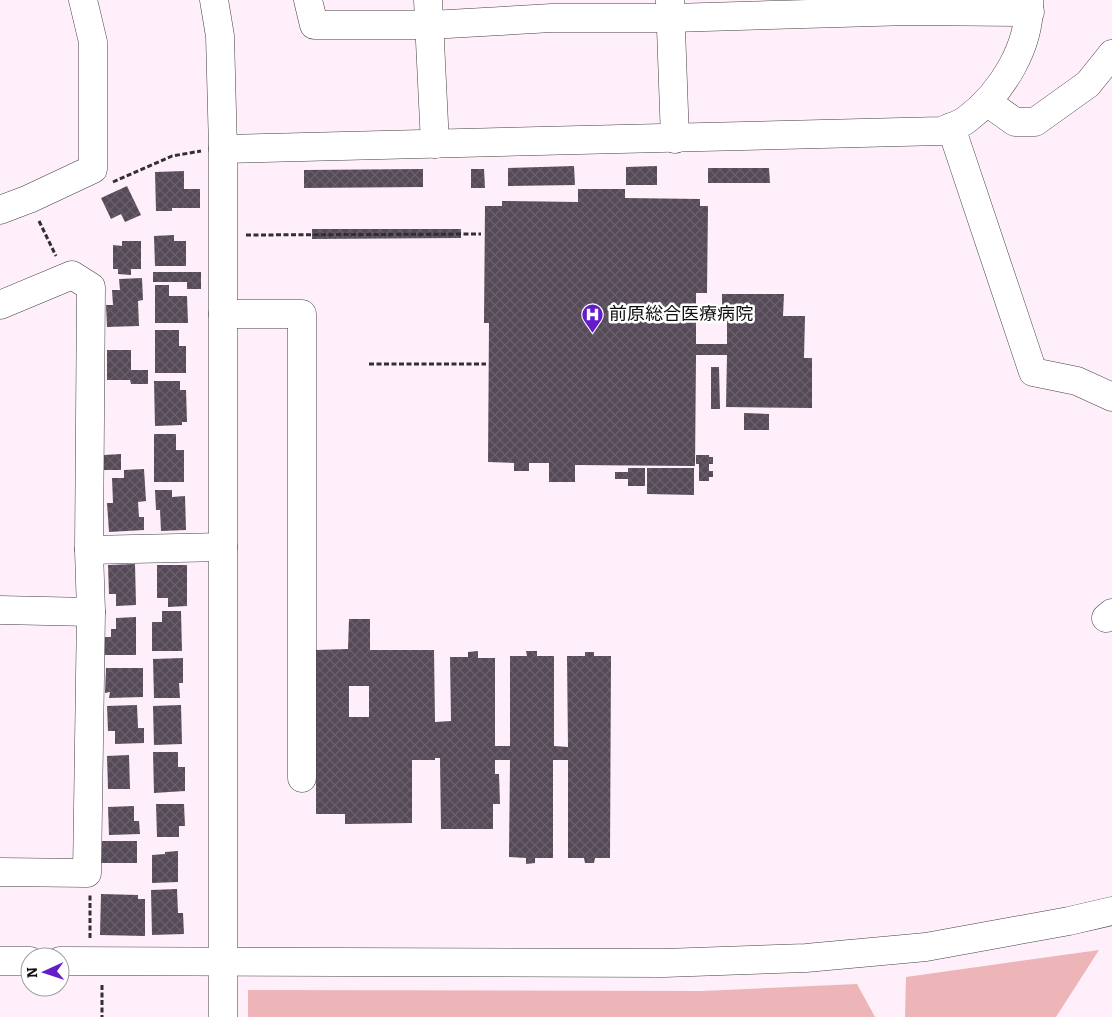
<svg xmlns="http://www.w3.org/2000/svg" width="1112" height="1017" font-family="Bitter,'Noto Sans JP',serif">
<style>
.grass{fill:#edb5b8}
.building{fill:url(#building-cross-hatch);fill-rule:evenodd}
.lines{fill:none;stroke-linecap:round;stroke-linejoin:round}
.minor-casing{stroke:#414141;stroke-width:29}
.path{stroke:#303030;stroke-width:3;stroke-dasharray:5 2.5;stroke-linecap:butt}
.minor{stroke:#fff;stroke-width:28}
.labels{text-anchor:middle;stroke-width:5;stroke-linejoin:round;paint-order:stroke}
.poi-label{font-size:18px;fill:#0e0e0e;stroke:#fff;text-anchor:start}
</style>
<defs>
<pattern id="building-cross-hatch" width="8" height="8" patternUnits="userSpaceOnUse" patternTransform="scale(1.25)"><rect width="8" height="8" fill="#564a58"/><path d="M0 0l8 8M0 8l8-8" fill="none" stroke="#69606b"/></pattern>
</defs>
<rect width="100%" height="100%" fill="#ffeffb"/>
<g class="grass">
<path d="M1099,950L1056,1017H905L906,977Z"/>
<path d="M857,984L875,1017H248V990L702,991Z"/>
</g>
<g class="building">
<path d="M574,166L575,185L508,186V168Z"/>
<path d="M657,166V185H626V167Z"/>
<path d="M708,168H769L770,183H708Z"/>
<path d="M423,169V187L304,188V170Z"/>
<path d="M471,169H484L485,188H471Z"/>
<path d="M184,171V189H200V208H172V211H156L155,172Z"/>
<path d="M127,186L141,215L125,222L121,214L111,219L101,198Z"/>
<path d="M578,189H625V198L700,199V206H708L707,293H696V344H727V314H722V294H784L783,316H805L804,358H812V408L726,407L727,355H696L695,466L575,465V482H549V463H529V471H514V463L488,462L489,323H484L485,206H502V201L578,202Z"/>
<path d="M312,229H461V238L312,239Z"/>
<path d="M174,235V241H186V266H155L154,236Z"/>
<path d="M122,241H141V269H131V275L118,274V269H113V245L122,246Z"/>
<path d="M153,272H201V289H187V282H153Z"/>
<path d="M142,278L143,300L138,301L139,326L107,327L106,305H113L112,290H120L119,279Z"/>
<path d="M155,285H169V296H187L188,323H155Z"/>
<path d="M155,330H179V346H186V373H155Z"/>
<path d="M107,350H131V370H148V384H131L130,380H107Z"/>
<path d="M711,367H719L720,409H711Z"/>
<path d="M154,381H180V390H186L187,422H182V425L155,426Z"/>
<path d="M744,413L769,414V430H744Z"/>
<path d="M154,434H176V450H184V482H154Z"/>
<path d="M121,454V470H104V455Z"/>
<path d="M696,455H709V457H713V464H709V471H713V477H709V481H699V464H696Z"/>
<path d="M628,468H645V486H628V479H615V472H628Z"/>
<path d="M647,468H694V495L647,494Z"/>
<path d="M144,469L146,501L138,502L139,517H144V530L109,532L107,503H113L112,478H124V470Z"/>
<path d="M155,490H172V497L185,496L186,530L161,531L160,510H156Z"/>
<path d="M135,564L136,605L116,606V594H109L108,565Z"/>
<path d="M157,565H187V606L168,607V598H157Z"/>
<path d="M162,611H181L182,651H152V622H162Z"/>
<path d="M136,617V655H102V637H111V629H116V618Z"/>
<path d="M349,619H370V650H434L435,722L451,721L450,657H468V652L478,651V658H495V746H510V656H527L526,651H537V656H554V746L568,747L567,656H585V652H594V656H611L610,858H595L594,863H585L584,858H568V760H553V858H535V863L526,864V858L509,857L510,760H495V774H499L500,804H493V829H441L440,758H435V760H412V823L345,824V814H316V739H312V722H316V650L348,649ZM349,686H369V717H349Z"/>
<path d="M183,658V683H179L180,698H154L153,659Z"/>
<path d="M106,668H143V697L109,698L110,692L105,693Z"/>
<path d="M137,705L138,728H144V743L115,744V731H108L107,706Z"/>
<path d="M181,705L182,744L154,745L153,706Z"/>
<path d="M153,752H178V767H185V791L154,793Z"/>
<path d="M129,755L130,789H108L107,756Z"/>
<path d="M156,804H184L185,826H179V837H157Z"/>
<path d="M134,806V821H139L140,834L109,835L108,807Z"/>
<rect x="101" y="841" width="36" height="22"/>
<path d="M178,851V882L152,883V855L165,854V852Z"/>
<path d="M177,889L178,913H183L184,934L152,935L151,890Z"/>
<path d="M101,894L138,895V899H145V936L100,935Z"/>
</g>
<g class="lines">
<defs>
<g id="minor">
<path d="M214,0L220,36L223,149V1017"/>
<path d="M308,0L314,25H430L552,18H672L909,11L1030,12"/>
<path d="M428,0L435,144"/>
<path d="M670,1L675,139"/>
<path d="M987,102L1015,122H1035L1088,84L1112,54"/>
<path d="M951,127L1033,372L1077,381L1112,397"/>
<path d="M223,149L941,131C949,128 959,125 966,120C1002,93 1031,46 1029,0"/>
<path d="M0,210L29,199L93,169V42L83,0"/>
<path d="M0,305L72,275L91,287L89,550L91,612L87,873L0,872"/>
<path d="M223,314H302V778"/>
<path d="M89,550L223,547"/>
<path d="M0,610L91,612"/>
<path d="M1106,618L1112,613"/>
<path d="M0,961H30"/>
<path d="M60,961L664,963L806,958L926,947L1069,921L1112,911"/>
</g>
</defs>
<use href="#minor" class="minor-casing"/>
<g class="path">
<path d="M113,182L172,156L201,151"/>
<path d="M39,221L56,256"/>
<path d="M246,235L481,234"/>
<path d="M369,364H486"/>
<path d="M90,938V894"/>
<path d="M102,985V1017"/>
</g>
<use href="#minor" class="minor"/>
</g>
<defs>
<symbol id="hospital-pin" viewBox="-11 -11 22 30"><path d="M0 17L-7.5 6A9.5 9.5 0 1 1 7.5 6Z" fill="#641bca" stroke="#fff"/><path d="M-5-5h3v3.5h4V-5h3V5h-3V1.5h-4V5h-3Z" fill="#fff"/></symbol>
</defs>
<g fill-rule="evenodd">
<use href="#hospital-pin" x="580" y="302" width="25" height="34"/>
</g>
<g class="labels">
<g class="poi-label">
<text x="609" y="320">前原総合医療病院</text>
</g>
</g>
<g transform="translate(45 972) rotate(267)"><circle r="24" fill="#ffffff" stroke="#9f9f9f"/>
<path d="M0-4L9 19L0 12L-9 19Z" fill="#641bca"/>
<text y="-8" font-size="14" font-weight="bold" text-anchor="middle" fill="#0e0e0e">N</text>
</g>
</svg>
